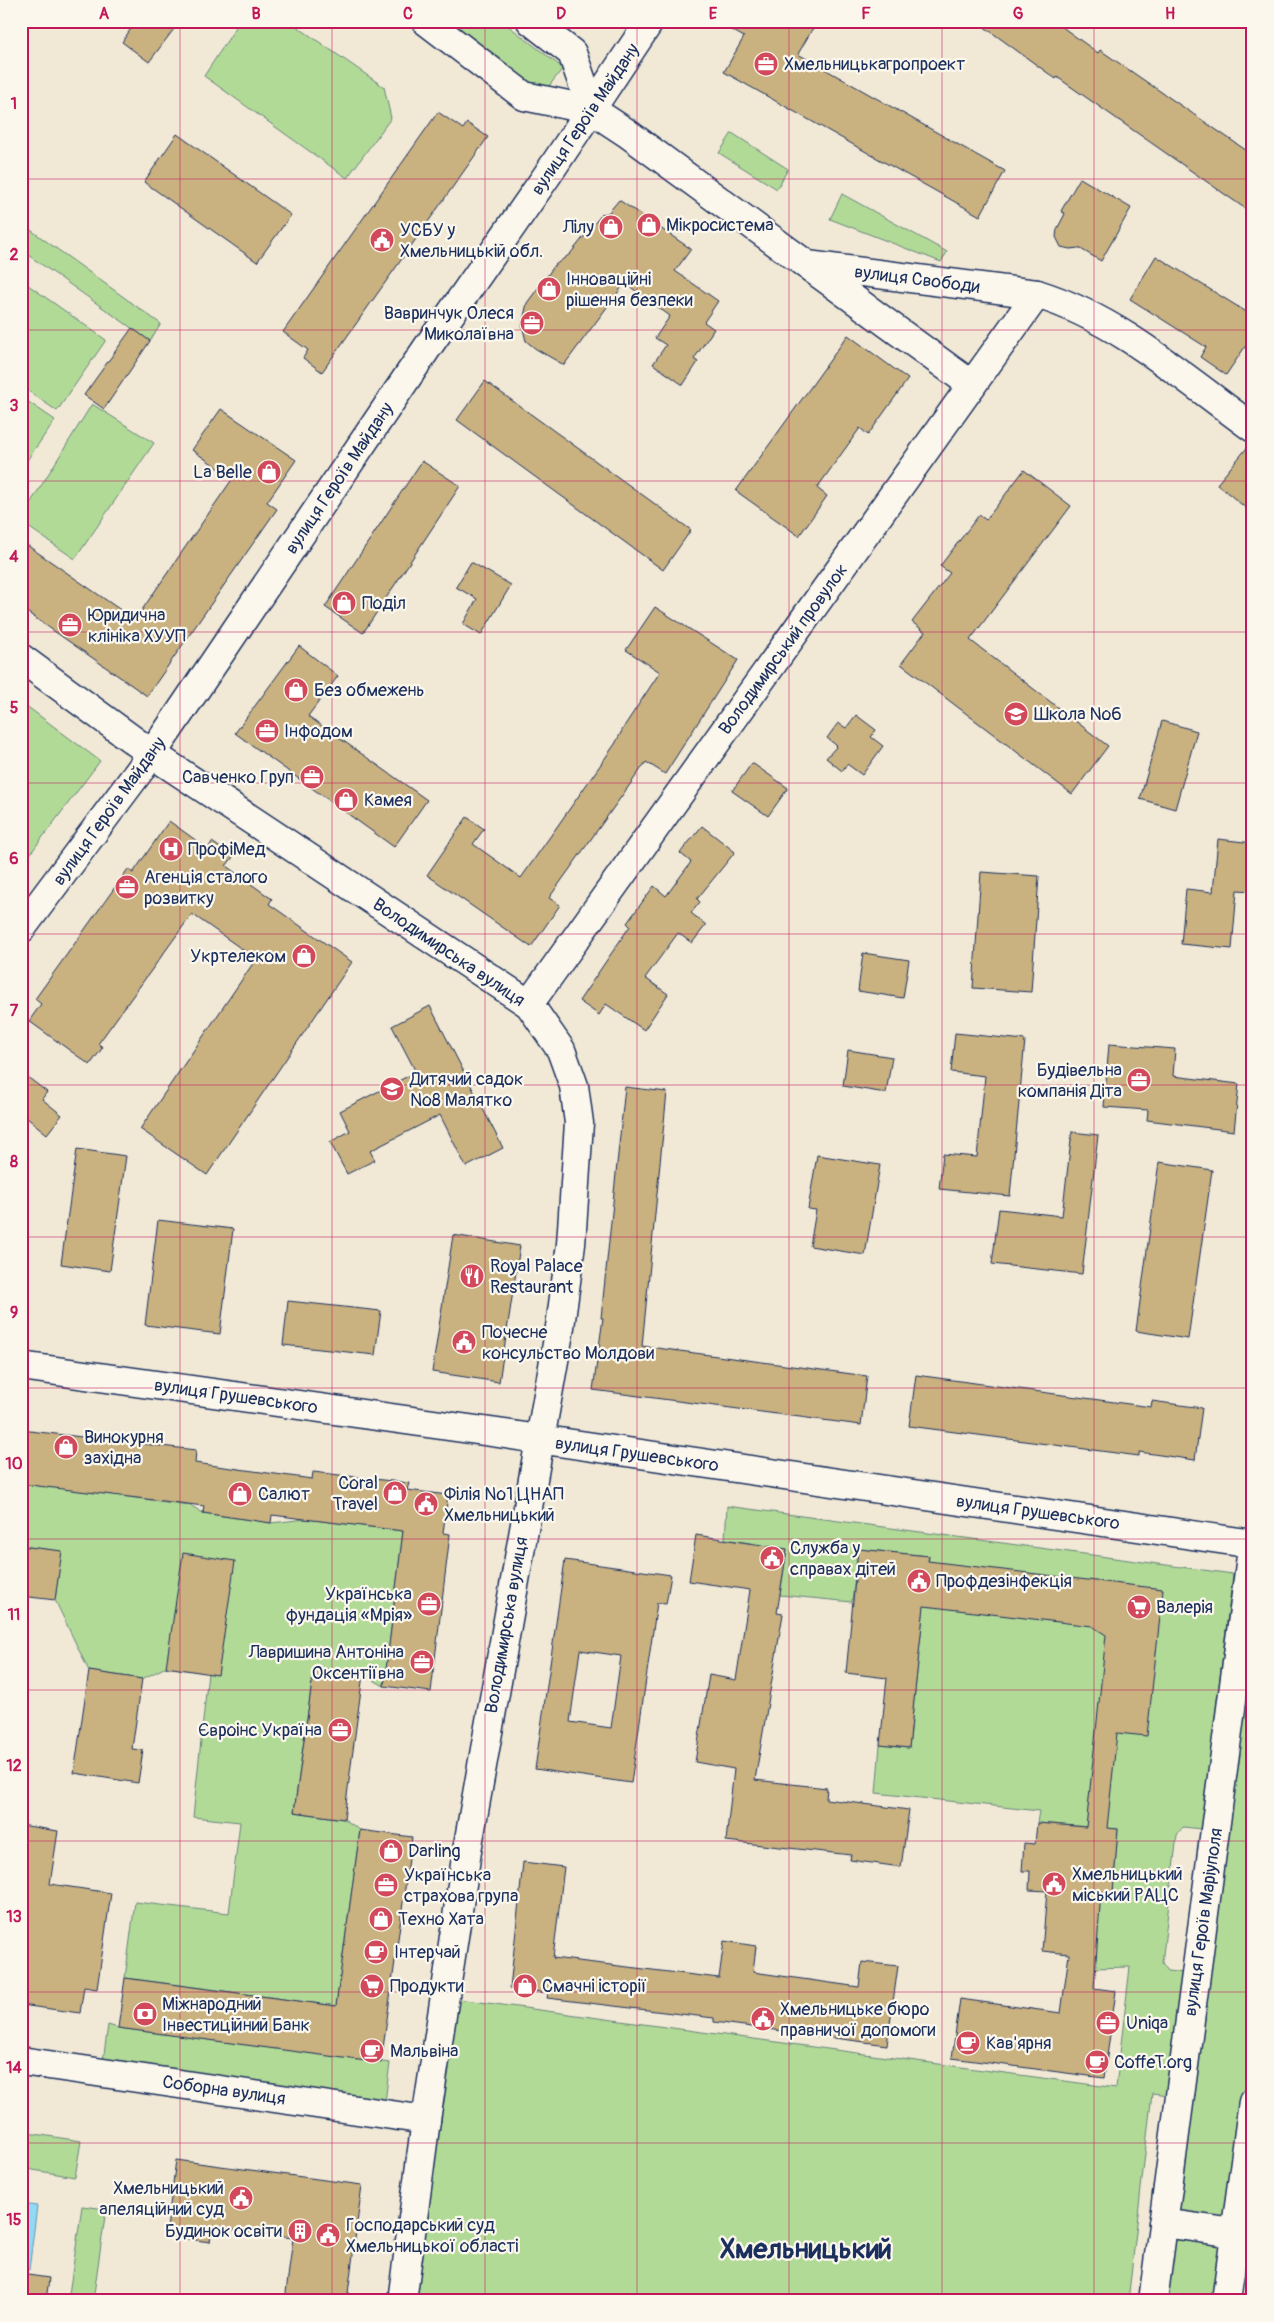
<svg xmlns="http://www.w3.org/2000/svg" width="1274" height="2322" font-family="Pangolin,sans-serif">
<style>
.green{fill:#b2da97;stroke:#66847a}
.water{fill:#92d9f3;stroke:#6295b7}
.building{fill:#c9b180;stroke:#1b2f5e;fill-rule:evenodd}
.lines{fill:none;stroke-linecap:round;stroke-linejoin:round}
.street-casing{stroke:#1b2f5e;stroke-width:31}
.secondary-casing{stroke:#1b2f5e;stroke-width:31}
.street{stroke:#fbf7ec;stroke-width:28}
.secondary{stroke:#fbf7ec;stroke-width:28}
.grid{fill:none;stroke:#c2185b;stroke-width:1;stroke-opacity:0.55}
.labels{text-anchor:middle;stroke-width:4.5;stroke-linejoin:round;paint-order:stroke}
.poi-label{font-size:18px;fill:#1b2f5e;stroke:#fbf7ec;text-anchor:start}
.street-label{font-size:18px;fill:#1b2f5e;stroke:#fbf7ec}
.town-label{font-size:28px;font-weight:bold;fill:#1b2f5e;stroke:#fbf7ec}
.neatline{fill:none;stroke:#c2185b;stroke-width:2}
.grid-label{font-size:16px;text-anchor:middle;font-weight:bold;fill:#c2185b}
</style>
<rect width="100%" height="100%" fill="#f1e9d6"/>
<filter id="ink" filterUnits="userSpaceOnUse"><feTurbulence type="fractalNoise" baseFrequency=".02" numOctaves="2"/><feDisplacementMap in="SourceGraphic" scale="10" xChannelSelector="R" yChannelSelector="G"/><feConvolveMatrix kernelMatrix="1 2 1 2 8 2 1 2 1" color-interpolation-filters="sRGB"/></filter>
<g filter="url(#ink)">
<g class="green">
<path d="M240,21H289L384,87L391,118L347,178L204,76Z"/>
<path d="M446,21H502L563,68L542,95Z"/>
<path d="M732,133L788,169L777,189L719,153Z"/>
<path d="M842,194L947,252L941,262L830,219Z"/>
<path d="M21,223L161,324L150,341L21,250Z"/>
<path d="M21,280L106,340L57,411L21,386Z"/>
<path d="M21,397L55,420L21,469Z"/>
<path d="M92,404L154,443L75,559L21,522V518Z"/>
<path d="M21,702L100,761L21,866Z"/>
<path d="M21,1483L190,1505L203,1513L271,1523L306,1519L403,1531L384,1686L363,1674L314,1668L294,1812L344,1819L360,1830L336,2006L125,1978L135,1902L229,1913L240,1822L193,1817L208,1673L166,1667L142,1679L89,1671L55,1600L61,1551L21,1546Z"/>
<path d="M727,1506L1233,1574L1201,1829L1183,1827L1177,1835L1162,1963L1168,1971L1183,1973L1168,2095L1152,2093L1128,2301H415L440,2111L458,1999L1116,2088L1130,1967L1093,1968L1101,1892L1113,1893L1118,1829L1037,1823L1039,1811L876,1793L880,1745L909,1748L929,1556L858,1549L852,1602L780,1595L787,1549L725,1539Z"/>
<path d="M1253,1606V2039L1218,2301H1161Z"/>
<path d="M108,2025L118,2028L390,2063L385,2102L103,2061Z"/>
<path d="M21,2132L81,2141L75,2177L21,2168Z"/>
<path d="M82,2206L106,2209L93,2301H68Z"/>
</g>
<path class="water" d="M21,2204L37,2206L29,2270L21,2269Z"/>
<g class="building">
<path d="M136,21H180L149,62L122,42Z"/>
<path d="M716,21H817L798,54L1005,171L980,216L724,72L744,37Z"/>
<path d="M976,21H1054L1098,53L1100,50L1253,155V214L1057,77L1056,79Z"/>
<path d="M438,112L463,129L467,123L488,137L322,372L303,358L308,350L283,332Z"/>
<path d="M177,134L291,215L257,262L144,182Z"/>
<path d="M1080,178L1131,208L1101,261L1079,248L1070,249L1061,247L1056,237L1057,229L1065,214L1061,211Z"/>
<path d="M619,200L691,249L675,271L718,301L704,322L714,329L694,359L698,362L683,385L653,364L666,345L655,338L670,316L625,283L564,365L536,349L526,341L522,325L527,303L555,265L570,254L602,214L608,213Z"/>
<path d="M1156,256L1253,316V335L1226,375L1200,357L1206,347L1130,299Z"/>
<path d="M132,328L150,341L104,409L84,395Z"/>
<path d="M848,335L908,379L868,435L860,428L817,488L827,496L799,536L736,491Z"/>
<path d="M485,381L691,530L663,570L457,420Z"/>
<path d="M221,409L296,460L267,502L277,509L147,696L21,608V541L135,620L233,478L192,450Z"/>
<path d="M1251,443H1253V514L1217,484Z"/>
<path d="M422,461L460,486L363,633L325,607Z"/>
<path d="M1024,470L1071,506L970,640L1108,746L1072,794L901,664L925,632L912,622L950,573L940,566L979,515L986,520Z"/>
<path d="M471,562L511,585L481,635L463,624L477,599L456,587Z"/>
<path d="M655,607L738,660L665,774L646,762L549,898L560,905L531,947L427,875L467,817L484,829L473,844L521,878L615,744L625,725L660,672L626,650Z"/>
<path d="M299,646L338,676L308,716L427,800L394,847L235,733Z"/>
<path d="M856,715L876,730L871,737L883,746L862,775L847,764L842,771L826,758L837,746L827,738L838,723L846,728Z"/>
<path d="M1162,721L1197,731L1175,809L1140,799Z"/>
<path d="M752,763L788,788L768,816L732,791Z"/>
<path d="M169,821L208,849L212,842L233,857L226,866L272,899L269,904L352,962L207,1175L140,1129L256,959L192,914L98,1044L103,1047L90,1065L29,1021L41,1004L35,999L128,869L133,873Z"/>
<path d="M702,826L735,852L697,899L700,902L691,913L706,925L692,943L678,933L645,978L668,994L644,1030L606,1004L599,1015L579,1001L630,926L627,923L654,886L666,896L691,862L680,853Z"/>
<path d="M1218,839L1253,843V891L1237,890L1232,949L1181,944L1186,889L1213,892Z"/>
<path d="M981,872L1039,876L1031,992L973,988Z"/>
<path d="M863,953L909,960L903,998L858,991Z"/>
<path d="M430,1006L503,1148L466,1167L440,1115L370,1151L375,1160L347,1174L330,1142L350,1131L340,1111L416,1072L392,1026Z"/>
<path d="M955,1033L1025,1040L1010,1196L939,1189L943,1154L977,1157L985,1076L951,1072Z"/>
<path d="M1109,1044L1175,1049L1173,1076L1239,1084L1234,1131L1147,1120L1148,1110L1104,1107Z"/>
<path d="M848,1050L892,1057L886,1093L843,1086Z"/>
<path d="M21,1072L47,1092L42,1099L62,1115L47,1134L27,1118L21,1126Z"/>
<path d="M625,1087L667,1092L642,1346L867,1376L861,1425L593,1390L603,1318H601Z"/>
<path d="M1072,1132L1098,1135L1082,1274L992,1264L999,1209L1062,1216Z"/>
<path d="M77,1149L126,1156L110,1271L61,1264Z"/>
<path d="M817,1155L880,1165L865,1255L810,1246L816,1210L808,1209Z"/>
<path d="M1159,1162L1212,1170L1188,1339L1136,1331Z"/>
<path d="M158,1220L233,1229L220,1334L145,1325Z"/>
<path d="M453,1235L520,1246L499,1382L432,1372Z"/>
<path d="M288,1301L381,1311L375,1355L283,1345Z"/>
<path d="M916,1375L1151,1407L1152,1401L1202,1408L1195,1460L1139,1452V1456L909,1426Z"/>
<path d="M21,1430L196,1450L195,1463L312,1479L313,1472L409,1483L407,1490L448,1495L443,1533L450,1534L431,1692L384,1686L403,1531L272,1515L271,1523L203,1513L204,1506L21,1484Z"/>
<path d="M696,1535L787,1549L777,1613L783,1614L755,1780L827,1788L826,1799L909,1810L901,1867L850,1860L851,1855L726,1841L734,1769L695,1762L709,1675L736,1680L750,1590L689,1581Z"/>
<path d="M21,1546L62,1551L55,1600L21,1596Z"/>
<path d="M858,1549L929,1556L928,1561L1163,1589L1147,1736L1117,1733L1107,1828L1118,1829L1113,1893L1101,1892L1094,1988L1116,1991L1104,2078L952,2058L960,1999L1061,2013L1069,1954L1042,1951L1047,1891L1029,1890L1030,1871H1022L1024,1843L1035,1844L1037,1823L1086,1827L1106,1635L1092,1626L924,1606L909,1748L880,1745L887,1678L846,1673Z"/>
<path d="M183,1553L235,1561L218,1675L166,1667Z"/>
<path d="M565,1560L671,1575L666,1604L657,1603L631,1783L535,1769ZM580,1650L621,1656L611,1728L570,1722Z"/>
<path d="M314,1668L363,1674L344,1819L294,1812Z"/>
<path d="M89,1671L142,1679L132,1749L143,1750L138,1783L74,1773Z"/>
<path d="M21,1825L58,1831L50,1884L111,1893L97,1989L84,1987L80,2013L21,2005Z"/>
<path d="M360,1830L412,1837L381,2063L118,2028L125,1978L336,2006Z"/>
<path d="M523,1862L564,1867L553,1958L719,1978L724,1941L756,1946L753,1972L859,1987L862,1962L898,1966L887,2045L714,2022V2018L547,1998L548,1993L510,1988Z"/>
<path d="M176,2160L362,2185L347,2301H285L293,2238L212,2227L210,2242L166,2236Z"/>
<path d="M21,2274L49,2278L46,2301H21Z"/>
</g>
<g class="lines">
<defs>
<g id="street">
<path d="M807,265L972,385"/>
<path d="M152,754L529,1004L561,1050L574,1086L579,1123L571,1244L560,1327L468,1845L426,2120L402,2301"/>
<path d="M529,1004L1037,294"/>
<path d="M21,2061L426,2120"/>
<path d="M1163,2223L1235,2233"/>
</g>
<g id="secondary">
<path d="M426,21L524,96L592,110L627,133L807,265L1037,294C1118,319 1184,378 1253,428"/>
<path d="M531,21L572,53L592,110"/>
<path d="M21,658L152,754"/>
<path d="M21,929L152,754L427,348L548,174L650,21"/>
<path d="M21,1366L498,1433L1253,1544"/>
<path d="M1153,2301L1253,1541"/>
<path d="M1226,2301L1253,2102"/>
</g>
</defs>
<use href="#street" class="street-casing"/>
<use href="#secondary" class="secondary-casing"/>
<use href="#street" class="street"/>
<use href="#secondary" class="secondary"/>
</g>
</g>
<path class="grid" d="M180,21V2301M332,21V2301M485,21V2301M637,21V2301M789,21V2301M942,21V2301M1094,21V2301M21,179H1253M21,330H1253M21,481H1253M21,632H1253M21,783H1253M21,934H1253M21,1085H1253M21,1237H1253M21,1388H1253M21,1539H1253M21,1690H1253M21,1841H1253M21,1992H1253M21,2143H1253"/>
<defs>
<symbol id="office-disc" viewBox="-11 -11 22 22"><circle r="9.5" fill="#d1495b" stroke="#fbf7ec"/><path d="M-6-3h4V-5.5h4V-3h4V5H-6ZM-1-4.5V-3h2v-1.5ZM-6 0V1H6V0Z" fill="#fff"/></symbol>
<symbol id="shop-disc" viewBox="-11 -11 22 22"><circle r="9.5" fill="#d1495b" stroke="#fbf7ec"/><path d="M-5-2.5h2.3a2.7 3.5 0 0 1 5.4 0H5L5.5 6h-11ZM-1.5-2.5h3a1.5 2.3 0 0 0-3 0Z" fill="#fff"/></symbol>
<symbol id="civic-disc" viewBox="-11 -11 22 22"><circle r="9.5" fill="#d1495b" stroke="#fbf7ec"/><path d="M-.6-6.5H3V-4.5H.6V-3L4-1V1h2V6H-6V1h2V-1L-.6-3ZM-1.2 2.5V6h2.4V2.5Z" fill="#fff"/></symbol>
<symbol id="school-disc" viewBox="-11 -11 22 22"><circle r="9.5" fill="#d1495b" stroke="#fbf7ec"/><path d="M0-5L7-2L0 1L-7-2ZM-4 1L0 2.5L4 1V4Q0 6-4 4Z" fill="#fff"/></symbol>
<symbol id="hospital-disc" viewBox="-11 -11 22 22"><circle r="9.5" fill="#d1495b" stroke="#fbf7ec"/><path d="M-5-5h3v3.5h4V-5h3V5h-3V1.5h-4V5h-3Z" fill="#fff"/></symbol>
<symbol id="restaurant-disc" viewBox="-11 -11 22 22"><circle r="9.5" fill="#d1495b" stroke="#fbf7ec"/><path d="M-5-6h1v4h1v-4h1v4h1v-4h1v5L-1.5 .5V6h-2V.5L-5-1ZM5-6V6H3V1.5H1.5Q1.5-4 5-6Z" fill="#fff"/></symbol>
<symbol id="supermarket-disc" viewBox="-11 -11 22 22"><circle r="9.5" fill="#d1495b" stroke="#fbf7ec"/><path d="M-6-5.5h2.5l.6 2H6L4.5 2H-2.5L-4.4-4H-6ZM-1.5 3.2a1.3 1.3 0 1 0 .1 0ZM3 3.2a1.3 1.3 0 1 0 .1 0Z" fill="#fff"/></symbol>
<symbol id="cafe-disc" viewBox="-11 -11 22 22"><circle r="9.5" fill="#d1495b" stroke="#fbf7ec"/><path d="M-5.5-4.5H6V0H3Q3 3.5 0 3.5H-2.5Q-5.5 3.5-5.5 0ZM3-3.2v2h1.7v-2ZM-6 4.5H4V6H-6Z" fill="#fff"/></symbol>
<symbol id="bank-disc" viewBox="-11 -11 22 22"><circle r="9.5" fill="#d1495b" stroke="#fbf7ec"/><path d="M-6-4H6V4H-6ZM0-2.3a2.3 2.3 0 1 0 0 4.6a2.3 2.3 0 1 0 0-4.6Z" fill="#fff"/></symbol>
<symbol id="building-disc" viewBox="-11 -11 22 22"><circle r="9.5" fill="#d1495b" stroke="#fbf7ec"/><path d="M-4-6H4V6H1V3H-1V6H-4ZM-2.5-4.3h1.7v1.8h-1.7ZM.8-4.3h1.7v1.8H.8ZM-2.5-1h1.7V.8h-1.7ZM.8-1h1.7V.8H.8Z" fill="#fff"/></symbol>
</defs>
<g fill-rule="evenodd">
<use href="#office-disc" x="752" y="50" width="28" height="28"/>
<use href="#shop-disc" x="635" y="211" width="28" height="28"/>
<use href="#shop-disc" x="597" y="213" width="28" height="28"/>
<use href="#civic-disc" x="368" y="226" width="28" height="28"/>
<use href="#shop-disc" x="535" y="275" width="28" height="28"/>
<use href="#office-disc" x="518" y="309" width="28" height="28"/>
<use href="#shop-disc" x="255" y="458" width="28" height="28"/>
<use href="#shop-disc" x="330" y="589" width="28" height="28"/>
<use href="#office-disc" x="56" y="611" width="28" height="28"/>
<use href="#shop-disc" x="282" y="676" width="28" height="28"/>
<use href="#school-disc" x="1002" y="700" width="28" height="28"/>
<use href="#office-disc" x="253" y="717" width="28" height="28"/>
<use href="#office-disc" x="298" y="763" width="28" height="28"/>
<use href="#shop-disc" x="332" y="786" width="28" height="28"/>
<use href="#hospital-disc" x="157" y="835" width="28" height="28"/>
<use href="#office-disc" x="113" y="873" width="28" height="28"/>
<use href="#shop-disc" x="290" y="942" width="28" height="28"/>
<use href="#office-disc" x="1125" y="1066" width="28" height="28"/>
<use href="#school-disc" x="378" y="1075" width="28" height="28"/>
<use href="#restaurant-disc" x="458" y="1262" width="28" height="28"/>
<use href="#civic-disc" x="450" y="1328" width="28" height="28"/>
<use href="#shop-disc" x="52" y="1433" width="28" height="28"/>
<use href="#shop-disc" x="381" y="1479" width="28" height="28"/>
<use href="#shop-disc" x="226" y="1480" width="28" height="28"/>
<use href="#civic-disc" x="412" y="1490" width="28" height="28"/>
<use href="#civic-disc" x="758" y="1544" width="28" height="28"/>
<use href="#civic-disc" x="905" y="1567" width="28" height="28"/>
<use href="#office-disc" x="415" y="1590" width="28" height="28"/>
<use href="#supermarket-disc" x="1125" y="1593" width="28" height="28"/>
<use href="#office-disc" x="408" y="1648" width="28" height="28"/>
<use href="#office-disc" x="326" y="1716" width="28" height="28"/>
<use href="#shop-disc" x="377" y="1837" width="28" height="28"/>
<use href="#civic-disc" x="1040" y="1870" width="28" height="28"/>
<use href="#office-disc" x="372" y="1871" width="28" height="28"/>
<use href="#shop-disc" x="367" y="1905" width="28" height="28"/>
<use href="#cafe-disc" x="362" y="1938" width="28" height="28"/>
<use href="#supermarket-disc" x="358" y="1972" width="28" height="28"/>
<use href="#shop-disc" x="511" y="1972" width="28" height="28"/>
<use href="#bank-disc" x="131" y="2000" width="28" height="28"/>
<use href="#civic-disc" x="749" y="2005" width="28" height="28"/>
<use href="#office-disc" x="1094" y="2009" width="28" height="28"/>
<use href="#cafe-disc" x="954" y="2029" width="28" height="28"/>
<use href="#cafe-disc" x="358" y="2037" width="28" height="28"/>
<use href="#cafe-disc" x="1083" y="2048" width="28" height="28"/>
<use href="#civic-disc" x="227" y="2184" width="28" height="28"/>
<use href="#building-disc" x="286" y="2217" width="28" height="28"/>
<use href="#civic-disc" x="314" y="2221" width="28" height="28"/>
</g>
<g class="labels">
<g class="poi-label">
<text x="784" y="70">Хмельницькагропроект</text>
<text x="666" y="231">Мікросистема</text>
<text x="594" y="233" text-anchor="end">Лілу</text>
<text x="400" y="236">УСБУ у<tspan x="400" dy="21">Хмельницькій обл.</tspan></text>
<text x="566" y="285">Інноваційні<tspan x="566" dy="21">рішення безпеки</tspan></text>
<text x="514" y="319" text-anchor="end">Вавринчук Олеся<tspan x="514" dy="21">Миколаївна</tspan></text>
<text x="252" y="478" text-anchor="end">La Belle</text>
<text x="362" y="609">Поділ</text>
<text x="88" y="621">Юридична<tspan x="88" dy="21">клініка ХУУП</tspan></text>
<text x="314" y="696">Без обмежень</text>
<text x="1034" y="720">Школа №6</text>
<text x="284" y="737">Інфодом</text>
<text x="294" y="783" text-anchor="end">Савченко Груп</text>
<text x="364" y="806">Камея</text>
<text x="188" y="855">ПрофіМед</text>
<text x="144" y="883">Агенція сталого<tspan x="144" dy="21">розвитку</tspan></text>
<text x="286" y="962" text-anchor="end">Укртелеком</text>
<text x="1122" y="1076" text-anchor="end">Будівельна<tspan x="1122" dy="21">компанія Діта</tspan></text>
<text x="410" y="1085">Дитячий садок<tspan x="410" dy="21">№8 Малятко</tspan></text>
<text x="490" y="1272">Royal Palace<tspan x="490" dy="21">Restaurant</tspan></text>
<text x="482" y="1338">Почесне<tspan x="482" dy="21">консульство Молдови</tspan></text>
<text x="84" y="1443">Винокурня<tspan x="84" dy="21">західна</tspan></text>
<text x="378" y="1489" text-anchor="end">Coral<tspan x="378" dy="21">Travel</tspan></text>
<text x="258" y="1500">Салют</text>
<text x="444" y="1500">Філія №1 ЦНАП<tspan x="444" dy="21">Хмельницький</tspan></text>
<text x="790" y="1554">Служба у<tspan x="790" dy="21">справах дітей</tspan></text>
<text x="936" y="1587">Профдезінфекція</text>
<text x="412" y="1600" text-anchor="end">Українська<tspan x="412" dy="21">фундація «Мрія»</tspan></text>
<text x="1156" y="1613">Валерія</text>
<text x="404" y="1658" text-anchor="end">Лавришина Антоніна<tspan x="404" dy="21">Оксентіївна</tspan></text>
<text x="322" y="1736" text-anchor="end">Євроінс Україна</text>
<text x="408" y="1857">Darling</text>
<text x="1072" y="1880">Хмельницький<tspan x="1072" dy="21">міський РАЦС</tspan></text>
<text x="404" y="1881">Українська<tspan x="404" dy="21">страхова група</tspan></text>
<text x="398" y="1925">Техно Хата</text>
<text x="394" y="1958">Інтерчай</text>
<text x="390" y="1992">Продукти</text>
<text x="542" y="1992">Смачні історії</text>
<text x="162" y="2010">Міжнародний<tspan x="162" dy="21">Інвестиційний Банк</tspan></text>
<text x="780" y="2015">Хмельницьке бюро<tspan x="780" dy="21">правничої допомоги</tspan></text>
<text x="1126" y="2029">Uniqa</text>
<text x="986" y="2049">Кав'ярня</text>
<text x="390" y="2057">Мальвіна</text>
<text x="1114" y="2068">CoffeT.org</text>
<text x="224" y="2194" text-anchor="end">Хмельницький<tspan x="224" dy="21">апеляційний суд</tspan></text>
<text x="346" y="2231">Господарський суд<tspan x="346" dy="21">Хмельницької області</tspan></text>
<text x="282" y="2237" text-anchor="end">Будинок освіти</text>
</g>
<g class="street-label">
<text transform="translate(585 119) rotate(-56)" y="6">вулиця Героїв Майдану</text>
<text transform="translate(917 279) rotate(7)" y="6">вулиця Свободи</text>
<text transform="translate(339 478) rotate(-56)" y="6">вулиця Героїв Майдану</text>
<text transform="translate(783 649) rotate(-54)" y="6">Володимирський провулок</text>
<text transform="translate(109 811) rotate(-54)" y="6">вулиця Героїв Майдану</text>
<text transform="translate(449 952) rotate(34)" y="6">Володимирська вулиця</text>
<text transform="translate(236 1396) rotate(8)" y="6">вулиця Грушевського</text>
<text transform="translate(637 1454) rotate(8)" y="6">вулиця Грушевського</text>
<text transform="translate(1038 1512) rotate(8)" y="6">вулиця Грушевського</text>
<text transform="translate(506 1625) rotate(-80)" y="6">Володимирська вулиця</text>
<text transform="translate(1203 1922) rotate(-82)" y="6">вулиця Героїв Маріуполя</text>
<text transform="translate(224 2090) rotate(8)" y="6">Соборна вулиця</text>
</g>
<g class="town-label">
<text x="806" y="2258">Хмельницький</text>
</g>
</g>
<rect width="1274" height="2322" fill="none" stroke="#fbf7ec" stroke-width="55"/>
<rect x="28" y="28" width="1218" height="2266" class="neatline"/>
<g class="grid-label">
<text x="104" y="19">A</text>
<text x="256" y="19">B</text>
<text x="408" y="19">C</text>
<text x="561" y="19">D</text>
<text x="713" y="19">E</text>
<text x="866" y="19">F</text>
<text x="1018" y="19">G</text>
<text x="1170" y="19">H</text>
<text x="14" y="109">1</text>
<text x="14" y="260">2</text>
<text x="14" y="411">3</text>
<text x="14" y="562">4</text>
<text x="14" y="713">5</text>
<text x="14" y="864">6</text>
<text x="14" y="1016">7</text>
<text x="14" y="1167">8</text>
<text x="14" y="1318">9</text>
<text x="14" y="1469">10</text>
<text x="14" y="1620">11</text>
<text x="14" y="1771">12</text>
<text x="14" y="1922">13</text>
<text x="14" y="2073">14</text>
<text x="14" y="2225">15</text>
</g>
</svg>
